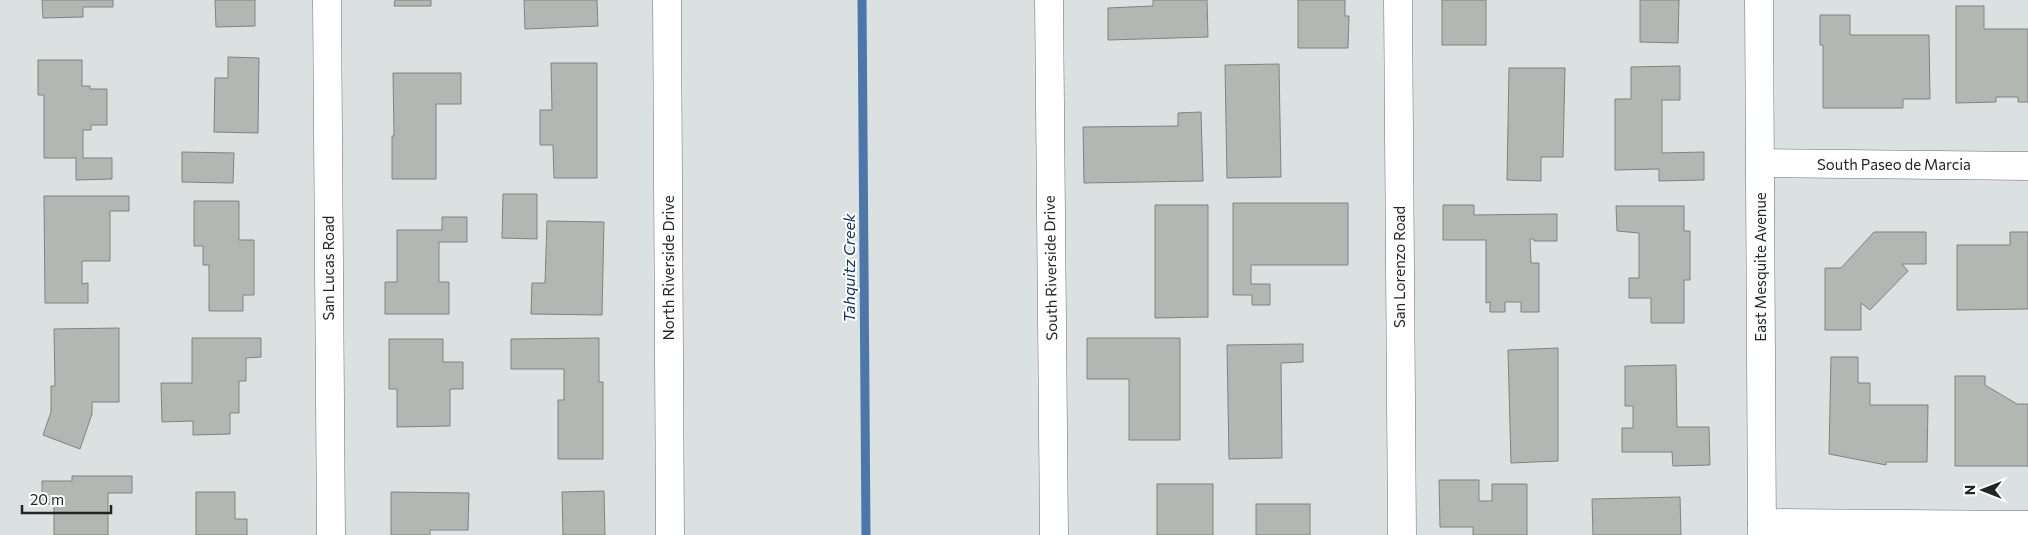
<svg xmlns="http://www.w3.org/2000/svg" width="2028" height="535" font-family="Commissioner,sans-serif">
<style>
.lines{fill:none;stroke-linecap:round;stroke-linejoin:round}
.stream{stroke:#4e77a9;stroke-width:9}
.building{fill:#b2b7b3;stroke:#7f8480}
.minor-casing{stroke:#6a706f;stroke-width:29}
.minor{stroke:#fff;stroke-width:28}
.labels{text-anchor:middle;stroke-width:4;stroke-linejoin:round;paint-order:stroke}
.street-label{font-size:15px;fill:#232525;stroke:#fff}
.water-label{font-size:16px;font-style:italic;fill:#0e3563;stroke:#fff}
</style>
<rect width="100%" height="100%" fill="#dae1e0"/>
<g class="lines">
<path class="stream" d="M862,0L866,535"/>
</g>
<g class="building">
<path d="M42,0H113V7H83V17L43,18Z"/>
<path d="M215,0H255V26L216,27Z"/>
<path d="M395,0H431V6H394Z"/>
<path d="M524,0H597L598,26L525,29Z"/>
<path d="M1153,0H1207L1208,37L1108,40V8L1153,6Z"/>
<path d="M1298,0H1345V16H1349L1348,48H1298Z"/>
<rect x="1442" y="0" width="44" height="45"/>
<path d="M1640,0H1679L1678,43L1640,42Z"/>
<path d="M1956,6H1984V29H2028V102H2018V97H1996V102L1956,103Z"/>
<path d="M1820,15H1850V35H1929L1930,99H1903V108H1823V45H1820Z"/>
<path d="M228,57L259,58L258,133L214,132L215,78H228Z"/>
<path d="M38,60H82V86H90V89H107V125H91V130H83V158H112V179L76,180V158H44V95H38Z"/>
<path d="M551,63H597V178H554L553,145H540V110H552Z"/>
<path d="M1279,64L1281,177L1227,178L1225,65Z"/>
<path d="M1680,66V100H1662V153L1704,152V180L1659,181V169L1615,170V99H1631V67Z"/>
<path d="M1509,68H1565L1563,157H1541V181L1507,180Z"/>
<path d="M393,73H461V104H436V179H392V136H394Z"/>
<path d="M1201,112L1203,181L1084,183L1083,127L1178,126V113Z"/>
<path d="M182,152L234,153L233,183L182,182Z"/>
<path d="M503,194H537V239L502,238Z"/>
<path d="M44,196H129V211H110V261H82V284L88,283V303H45Z"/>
<path d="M194,201H239V240H254V295H243V311H209V265H203V246H194Z"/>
<path d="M1233,203H1348V265H1251V284H1270V305H1252V295H1233Z"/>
<path d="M1155,205H1208V317L1155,318Z"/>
<path d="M1443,205H1474V215L1557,214V241H1534V239H1530L1531,263H1539V312H1521V302H1505V312H1490V302L1486,303V240H1443Z"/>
<path d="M1616,206H1684V231H1690V280H1684V323H1651V298H1629V278H1639V233L1617,231Z"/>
<path d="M442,217H467V242H439V282H449V314H385V282H397V230H442Z"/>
<path d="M547,221L604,222L602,315L531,314L532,283H545Z"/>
<path d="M1874,232H1926V264H1902L1908,271L1870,310L1861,303V330H1825V268H1841Z"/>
<path d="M2010,232H2028V309L1957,310V245H2010Z"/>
<path d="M119,328V402H92V414L80,449L43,435L51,412V386H55L54,329Z"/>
<path d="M192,338H261V357L246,358V381H239V413H230V434L193,435V421L162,422L161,383H192Z"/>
<path d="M599,338V382H603V459H558V400H564V369H511V339Z"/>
<path d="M1087,338H1180V440H1129V379H1087Z"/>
<path d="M389,339H443V362H463V389H450V426L397,427V389H389Z"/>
<path d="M1303,344V362L1281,363L1282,458L1229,459L1227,345Z"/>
<path d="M1558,348V461L1511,463L1508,350Z"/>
<path d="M1831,357H1858V383H1870V405H1928L1927,462H1886V465L1829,454Z"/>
<path d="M1676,365L1677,427H1709L1710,465L1673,466L1672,452H1622V428H1633V406H1625V366Z"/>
<path d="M1955,376H1985V385L2017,404H2028V466H1955Z"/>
<path d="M72,476H132V493H108V535H54V504H42V481H72Z"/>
<path d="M1439,480H1479V501H1492V484H1527V535H1473V527H1440Z"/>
<rect x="1157" y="484" width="56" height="51"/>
<path d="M604,491L605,535H563L562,492Z"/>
<path d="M196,492H235V519H247V535H196Z"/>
<path d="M391,492L469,493L468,530H430V535H391Z"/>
<path d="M1680,497L1681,535H1593L1592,499Z"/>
<rect x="1256" y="504" width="54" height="31"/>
</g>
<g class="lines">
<defs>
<g id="minor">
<path d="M327,0L331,535"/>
<path d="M667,0L670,535"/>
<path d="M1049,0L1054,535"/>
<path d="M1398,0L1402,535"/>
<path d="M1759,0L1762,535"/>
<path d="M1761,163L2028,166"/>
<path d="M1762,523L2028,525"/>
</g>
</defs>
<use href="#minor" class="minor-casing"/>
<use href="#minor" class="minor"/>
</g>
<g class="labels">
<g class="street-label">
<text x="1894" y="170">South Paseo de Marcia</text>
<text transform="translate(1400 267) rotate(-90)" y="5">San Lorenzo Road</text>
<text transform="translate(1761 267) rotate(-90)" y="5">East Mesquite Avenue</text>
<text transform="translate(329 268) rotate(-90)" y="5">San Lucas Road</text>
<text transform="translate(669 268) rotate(-90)" y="5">North Riverside Drive</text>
<text transform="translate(1051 268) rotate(-91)" y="5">South Riverside Drive</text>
</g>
<g class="water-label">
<text transform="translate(849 268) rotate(-90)" y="6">Tahquitz Creek</text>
</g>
</g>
<g transform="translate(1983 490) rotate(270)" stroke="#ffffff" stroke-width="4" paint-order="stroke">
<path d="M0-4L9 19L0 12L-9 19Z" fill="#232525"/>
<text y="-8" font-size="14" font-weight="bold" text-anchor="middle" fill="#232525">N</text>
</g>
<path d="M22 505v8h89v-8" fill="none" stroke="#232525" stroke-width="2.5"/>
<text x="30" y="505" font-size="15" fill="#232525" stroke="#ffffff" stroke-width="4" paint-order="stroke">20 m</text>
</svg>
